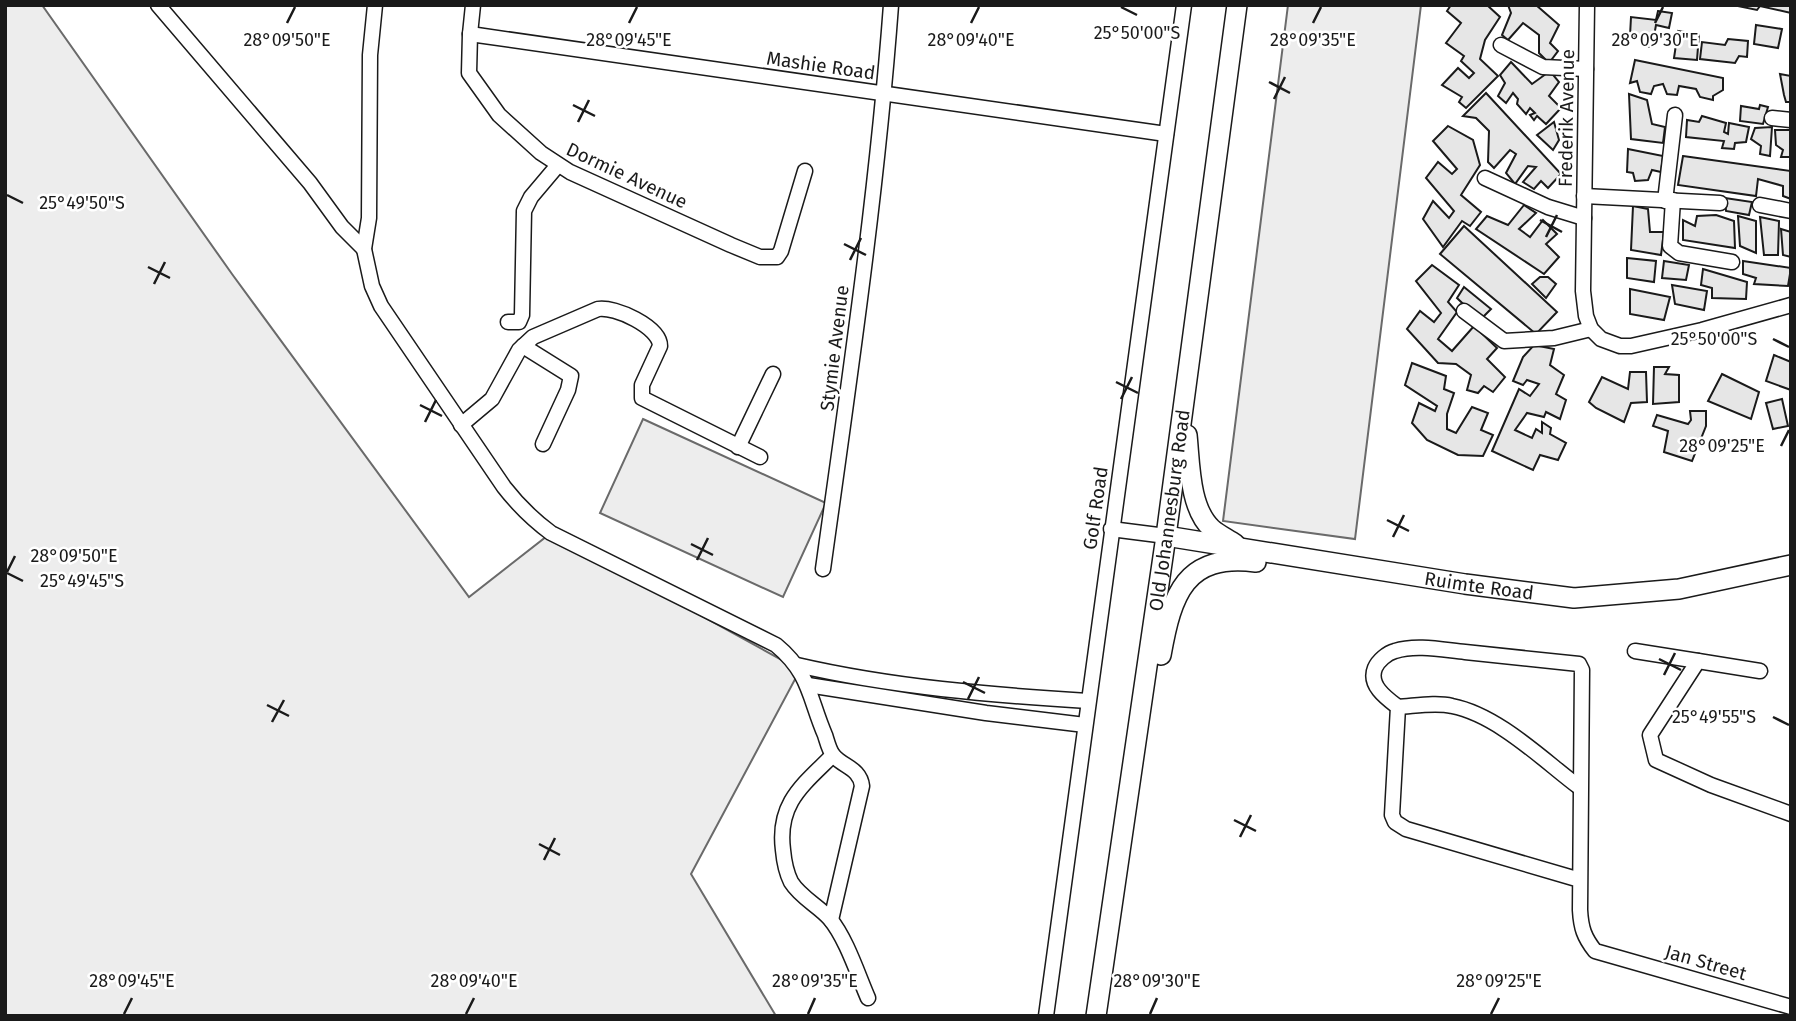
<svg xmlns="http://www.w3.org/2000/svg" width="1796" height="1021" font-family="'Fira Sans',sans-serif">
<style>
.built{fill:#ededed;stroke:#6a6a6a;stroke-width:2}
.building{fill:#e6e6e6;stroke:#1a1a1a;stroke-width:2}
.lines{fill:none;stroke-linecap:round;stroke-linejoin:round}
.minor-casing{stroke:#1a1a1a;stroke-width:17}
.secondary-casing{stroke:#1a1a1a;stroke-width:22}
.minor{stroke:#fff;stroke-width:14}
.secondary{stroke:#fff;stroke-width:19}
.ticks{fill:none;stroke:#1a1a1a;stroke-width:2.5}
.labels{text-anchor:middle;stroke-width:5;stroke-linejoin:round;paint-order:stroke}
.street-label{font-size:19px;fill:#1a1a1a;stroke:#fff}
.ticks-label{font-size:18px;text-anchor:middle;fill:#1a1a1a;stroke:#fff;stroke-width:5;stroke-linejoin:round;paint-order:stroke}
</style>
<rect width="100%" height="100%" fill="#fff"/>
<g class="built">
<path d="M5,5H42L232,274L469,597L551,533L800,670L691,874L776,1016H5Z"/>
<path d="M1288,5H1421L1355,539L1223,521Z"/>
<path d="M643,419L826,503L783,597L600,513Z"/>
</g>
<g class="building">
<path d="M1451,5H1487L1500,17L1485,40L1480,59L1498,76L1466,108L1459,102L1462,97L1442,85L1458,68L1469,78L1474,73L1461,61L1464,56L1446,43L1461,23L1447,11Z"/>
<path d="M1508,5H1536L1559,25L1550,43L1558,51L1549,63L1539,53V35L1523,23L1508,40L1502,35L1511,13Z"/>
<path d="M1733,5H1791V13L1760,6L1757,10Z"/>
<path d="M1658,11L1672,13L1669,28L1656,25L1652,47L1642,46L1640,37L1630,36L1631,17L1656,20Z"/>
<path d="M1756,25L1782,29L1778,48L1754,44Z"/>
<path d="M1678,31L1699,34L1697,60L1674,58Z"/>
<path d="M1728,39L1748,41L1747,57L1739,56L1735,63L1700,59L1702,42L1725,45Z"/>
<path d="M1635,60L1723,78V90L1713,96V100L1700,97L1696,89L1679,86L1677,95L1667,94L1663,84L1654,86L1651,94L1640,92L1637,81L1630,83Z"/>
<path d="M1511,62L1532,84L1550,71L1559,82L1549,96L1561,108L1546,124L1537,116L1534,120L1530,115L1535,113L1530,108L1526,114L1517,104L1518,99L1513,93L1506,103L1498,96L1505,83L1500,75Z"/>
<path d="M1780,74L1791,76V102H1786L1784,95Z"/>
<path d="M1486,93L1561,174L1548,188L1541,181L1534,189L1523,182L1536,167L1528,166L1515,184L1506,173L1516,154L1510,150L1494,168L1488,162L1489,131L1476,118L1463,116Z"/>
<path d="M1629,94L1647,100L1652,124L1665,127L1663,143L1631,139Z"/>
<path d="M1760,105L1768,107L1763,124L1740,121L1741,106L1759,109Z"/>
<path d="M1702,116L1726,123L1724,132L1728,134L1729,123L1749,127L1746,142L1735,143L1734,149L1722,148L1724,141L1686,137L1687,120L1699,122Z"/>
<path d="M1554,122L1559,140L1553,150L1537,135Z"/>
<path d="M1448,126L1473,140L1480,165L1461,195L1481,212L1470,226L1462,221L1443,247L1423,219L1433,201L1449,218L1454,211L1426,178L1438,162L1452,174L1457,169L1433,141Z"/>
<path d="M1772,127L1770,156L1760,154L1761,146L1751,139L1755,128Z"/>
<path d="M1775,130H1791V157H1781L1783,150L1776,145Z"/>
<path d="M1628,149L1663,156L1661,172L1652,170L1648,180L1635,181L1633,173L1627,172Z"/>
<path d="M1683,156L1791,171V199L1783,196V186L1758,179L1756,196L1678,185Z"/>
<path d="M1725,198L1752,202L1749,215L1726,211Z"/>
<path d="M1524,205L1536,213L1519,229L1530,237L1543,220L1557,234L1546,244L1559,257L1544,274L1476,229L1487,216L1508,225Z"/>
<path d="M1633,206L1648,209L1650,232H1664L1661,255L1631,250Z"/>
<path d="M1716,215L1734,221L1735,248L1683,240V220L1695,226L1697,216Z"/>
<path d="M1738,216L1756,221V253L1740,246Z"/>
<path d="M1760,217L1779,221L1778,255H1764Z"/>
<path d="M1464,226L1557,312L1536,334L1440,254Z"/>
<path d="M1781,229L1791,232V257L1783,255Z"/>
<path d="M1627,258L1656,261L1654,282L1627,278Z"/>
<path d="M1664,261L1689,265L1686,280L1662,278Z"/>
<path d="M1743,261L1791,268L1788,286L1754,284L1756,278L1743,274Z"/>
<path d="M1432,265L1459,285L1448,302L1457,312L1438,339L1452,351L1474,326L1497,348L1487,359L1505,377L1493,392L1484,386L1478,393L1467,390L1471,375L1456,364L1438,363L1407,329L1420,311L1434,322L1441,313L1416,281Z"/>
<path d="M1703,269L1747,282L1746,299L1712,298V288L1701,285Z"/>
<path d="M1540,277H1548L1556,284L1546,298L1532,284Z"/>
<path d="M1672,285L1707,291L1704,310L1675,304Z"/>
<path d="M1464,287L1491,309L1480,320L1457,298Z"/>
<path d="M1630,289L1670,297L1664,320L1630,314Z"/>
<path d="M1534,345L1554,349L1550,365L1564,375L1556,394L1566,400L1560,419L1546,412L1544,417L1527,413L1515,430L1532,438L1536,429L1542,433V422L1551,428L1550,434L1566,443L1558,460L1540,455L1533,470L1492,451L1519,389L1530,396L1539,384L1527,380L1523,385L1513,381L1523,357Z"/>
<path d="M1774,355L1791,362V390L1766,381Z"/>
<path d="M1412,363L1446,376L1444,389L1454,393L1447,414V429L1456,433L1472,407L1488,413L1481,430L1493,435L1483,456L1458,455L1427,440L1412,423L1419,403L1435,411L1437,406L1405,385Z"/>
<path d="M1654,367H1669L1665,374L1679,375V402L1653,404Z"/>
<path d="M1630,372H1646L1647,402L1631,403L1624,422L1596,408L1589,402L1602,377L1628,389Z"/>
<path d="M1722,374L1759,392L1751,419L1708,401Z"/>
<path d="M1782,399L1788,426L1773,429L1766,403Z"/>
<path d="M1690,411H1706V426L1692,461L1664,452L1668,431L1653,426L1657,415L1688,424L1691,420Z"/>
</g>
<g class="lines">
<defs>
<g id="minor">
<path d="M158,5L310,183L342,227L364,249"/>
<path d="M375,5L370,55L369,218L364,249L372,286L381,306L504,487C518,505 532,519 551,533L776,645C810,673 809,698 825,735C827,741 829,750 833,755C843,767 860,768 862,786L831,920"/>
<path d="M473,5L470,34L469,73L499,115L541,153L570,172L731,245L760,257H777L781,251L805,171"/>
<path d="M1587,5L1583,291L1586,316L1591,329L1601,339L1620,346H1631L1702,330L1791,305"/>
<path d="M470,34L1166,134"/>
<path d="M1501,45L1543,67L1586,69"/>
<path d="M1772,118L1791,120"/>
<path d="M1485,178L1548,207L1584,218"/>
<path d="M1584,196L1720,203"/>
<path d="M1673,200L1670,246L1679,253L1732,262"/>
<path d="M1665,201L1675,115"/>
<path d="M1760,205L1791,211"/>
<path d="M1464,311L1504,341L1554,338L1591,329"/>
<path d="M508,322H519L522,315L524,211L531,197L558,165"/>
<path d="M523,346L571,376L568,390L543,444"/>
<path d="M461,425L492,399L519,350L533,337L598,309C615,306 660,327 660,346L642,385V398L760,457"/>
<path d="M738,447L773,374"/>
<path d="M1111,529L1166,536"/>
<path d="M823,569C849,382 877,194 891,5"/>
<path d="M1635,651L1698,661"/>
<path d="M797,665C892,687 991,695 1088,701"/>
<path d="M1760,671L1698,661L1650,735L1656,760L1711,785L1791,814"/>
<path d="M808,685L986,713L1085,725"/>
<path d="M1398,707C1415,706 1436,702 1452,706C1498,715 1543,760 1579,787"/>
<path d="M833,755C803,785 777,803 783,850C784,861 786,872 791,882C801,898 819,906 830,919C846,938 858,975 868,998"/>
<path d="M1580,880L1406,829L1395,822L1392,815L1398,707C1386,698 1368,685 1375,668C1378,661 1387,653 1395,651C1416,644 1444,650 1465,652C1503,656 1541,660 1579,664L1582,670L1580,910C1581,928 1584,937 1595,951L1791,1007"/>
<path d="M1046,1016L1184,5"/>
</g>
<g id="secondary">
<path d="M1187,435C1190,463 1189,508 1212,529C1219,535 1228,539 1235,544"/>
<path id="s1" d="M1166,536L1465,584L1574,598L1679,589L1791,565"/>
<path d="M1161,655C1172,594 1185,553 1256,562"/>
<path id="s2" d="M1096,1016L1166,536L1237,5"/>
</g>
</defs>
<use href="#minor" class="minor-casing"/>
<use href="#secondary" class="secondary-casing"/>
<use href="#minor" class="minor"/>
<use href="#secondary" class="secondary"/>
</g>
<path class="ticks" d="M1121,7L1137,15M287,23L295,7M629,23L637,7M971,23L979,7M1313,23L1321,7M1655,23L1663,7M1269,82L1290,93M1274,99L1285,77M573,105L595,116M578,122L589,100M7,195L23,203M1540,220L1562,232M1546,237L1557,215M844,244L866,255M850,260L861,238M148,267L170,278M154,284L165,262M1773,339L1789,347M1116,382L1138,393M1121,399L1132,377M420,405L442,416M425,422L436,400M1781,446L1789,430M1387,520L1409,531M1393,537L1404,515M691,544L713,555M697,560L708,538M7,572L15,556M7,573L23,581M1659,659L1681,670M1664,675L1675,653M963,682L985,693M968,699L979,677M267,705L289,716M1773,717L1789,725M272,722L284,700M1234,820L1256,831M1240,837L1251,815M539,844L560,855M544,860L555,838M124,1014L132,998M466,1014L474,998M808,1014L815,998M1150,1014L1157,998M1491,1014L1499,998"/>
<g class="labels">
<g class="street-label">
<text transform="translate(821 65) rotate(8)" y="7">Mashie Road</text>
<text transform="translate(1566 118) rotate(-89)" y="7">Frederik Avenue</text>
<text transform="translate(627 175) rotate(25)" y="7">Dormie Avenue</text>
<text transform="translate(834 348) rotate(-83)" y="7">Stymie Avenue</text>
<text transform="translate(1095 508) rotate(-82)" y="7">Golf Road</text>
<text dy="7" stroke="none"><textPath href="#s2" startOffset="511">Old Johannesburg Road</textPath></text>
<text dy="7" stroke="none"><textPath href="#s1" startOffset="317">Ruimte Road</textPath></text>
<text transform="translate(1706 962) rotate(16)" y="7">Jan Street</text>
</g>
</g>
<g class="ticks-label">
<text x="1137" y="39">25°50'00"S</text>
<text x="287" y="46">28°09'50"E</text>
<text x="629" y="46">28°09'45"E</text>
<text x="971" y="46">28°09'40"E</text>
<text x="1313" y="46">28°09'35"E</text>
<text x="1655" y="46">28°09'30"E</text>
<text x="82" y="209">25°49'50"S</text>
<text x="1714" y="345">25°50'00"S</text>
<text x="1722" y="452">28°09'25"E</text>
<text x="74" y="562">28°09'50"E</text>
<text x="82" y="587">25°49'45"S</text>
<text x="1714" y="723">25°49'55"S</text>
<text x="132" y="987">28°09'45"E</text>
<text x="474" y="987">28°09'40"E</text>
<text x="815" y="987">28°09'35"E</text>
<text x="1157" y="987">28°09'30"E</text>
<text x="1499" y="987">28°09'25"E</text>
</g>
<rect width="1796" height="1021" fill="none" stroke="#1a1a1a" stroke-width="14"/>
</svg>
